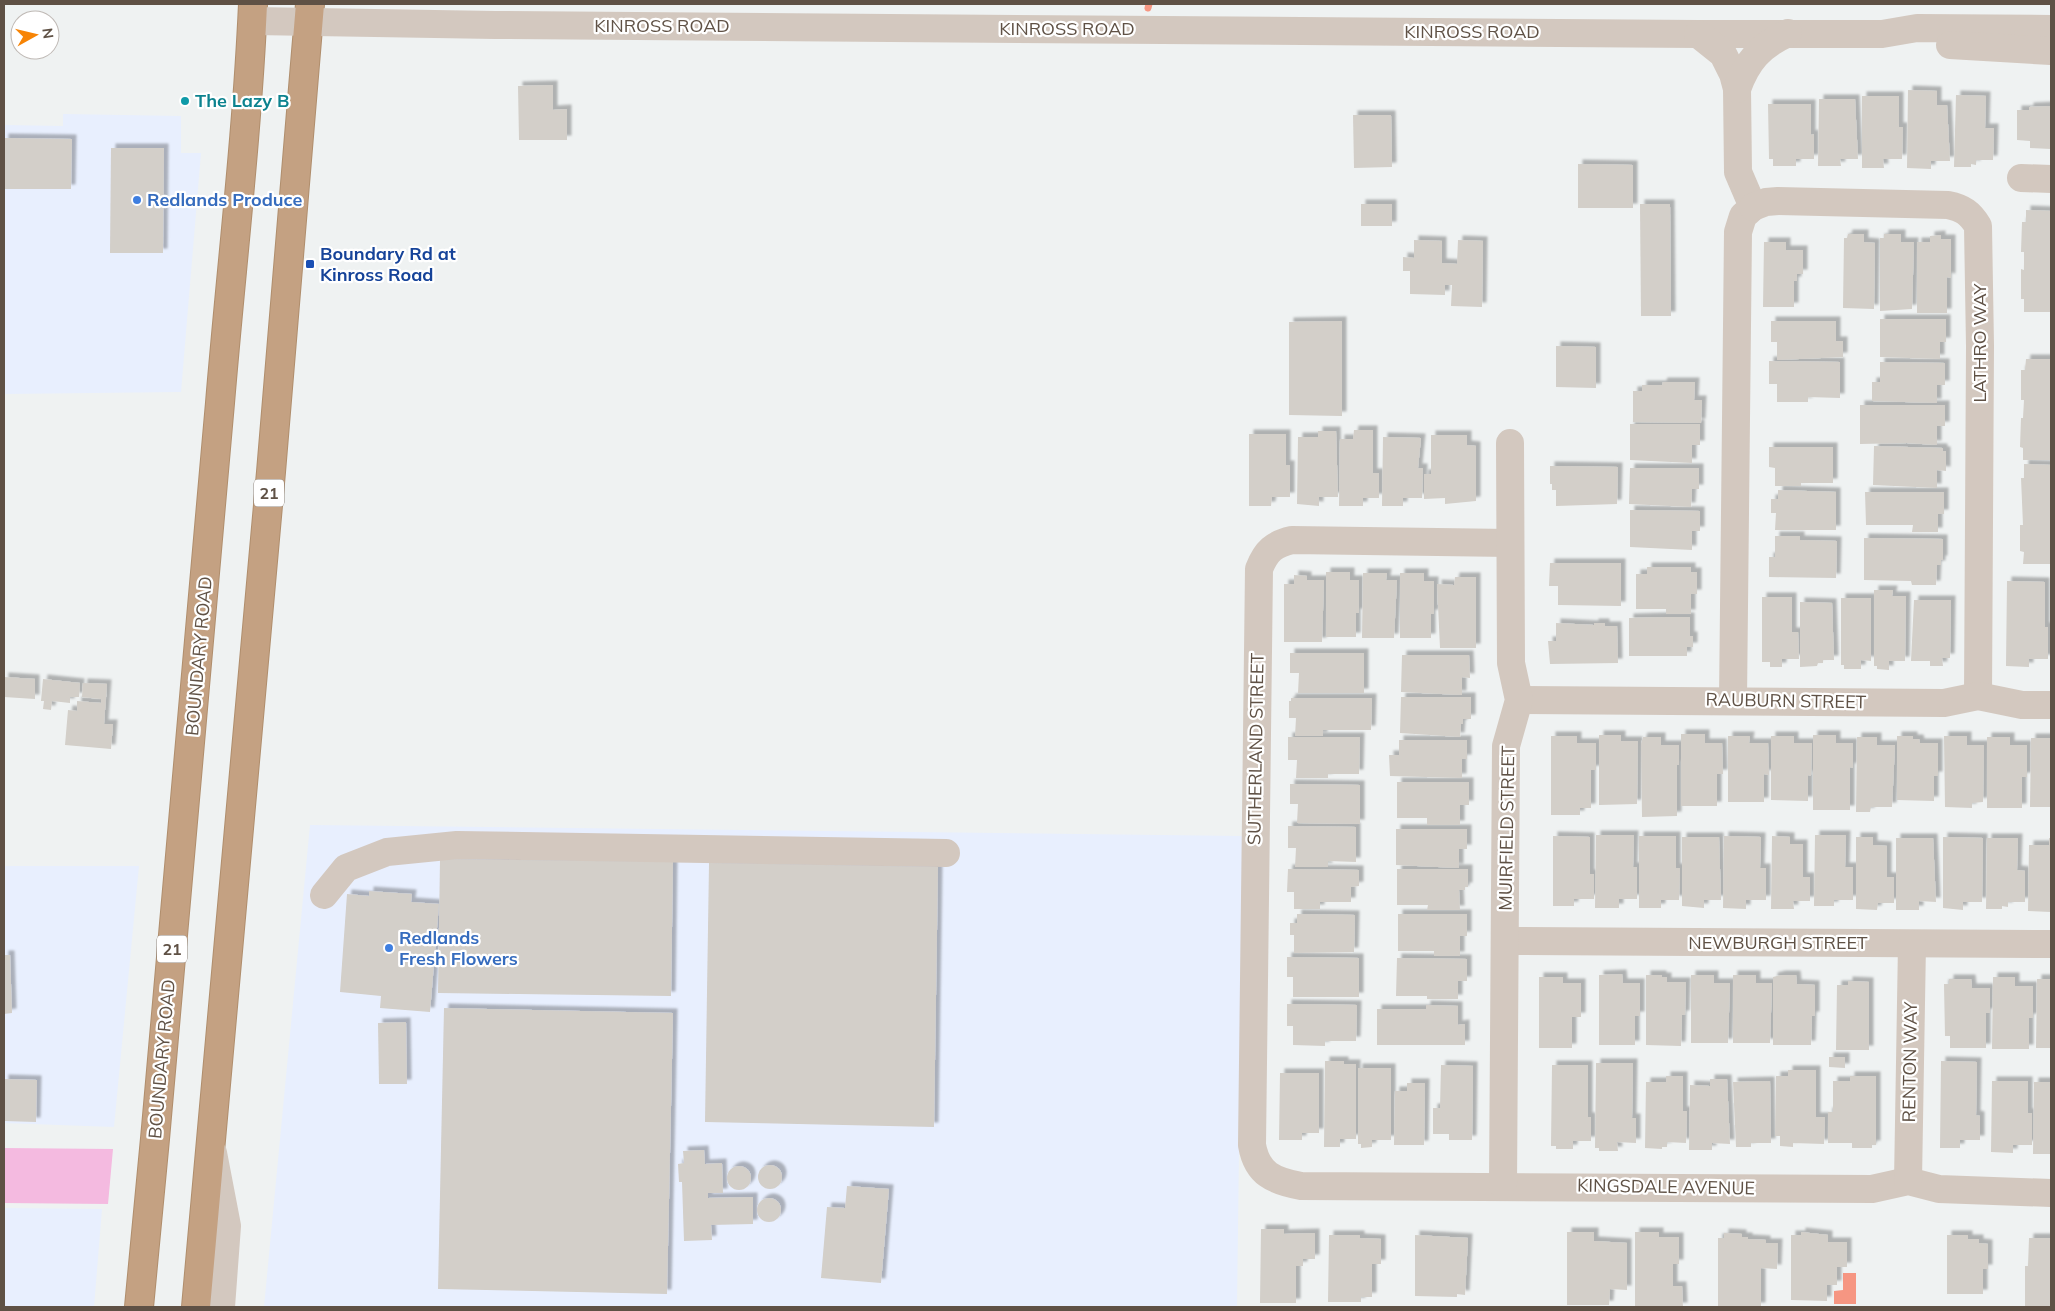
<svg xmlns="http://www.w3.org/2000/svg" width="2055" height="1311" font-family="Mulish,sans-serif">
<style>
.commercial{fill:#e8effe}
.green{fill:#f4bae0}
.water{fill:#f69682}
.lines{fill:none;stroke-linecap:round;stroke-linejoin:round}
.stream{stroke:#f69682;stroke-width:7}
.building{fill:#d3cfc9;filter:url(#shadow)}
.highway-casing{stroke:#b08e6d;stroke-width:30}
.minor{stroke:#d3c8bf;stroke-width:28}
.highway{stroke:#c4a182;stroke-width:28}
.culture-dot{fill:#0f9aa8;stroke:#fff;stroke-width:2}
.shop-dot{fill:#3f7fe0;stroke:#fff;stroke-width:2}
.transit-dot{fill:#1a4fb4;stroke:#fff;stroke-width:2}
.labels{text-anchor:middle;stroke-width:4.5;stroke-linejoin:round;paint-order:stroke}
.shield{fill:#fff;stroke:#8f857d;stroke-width:1}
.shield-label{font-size:16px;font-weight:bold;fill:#5f5145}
.street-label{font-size:18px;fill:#5f5145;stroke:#fff}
.culture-label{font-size:18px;font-weight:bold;fill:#0d838f;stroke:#fff;text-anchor:start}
.shop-label{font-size:18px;font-weight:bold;fill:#366cbe;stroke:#fff;text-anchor:start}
.transit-label{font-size:18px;font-weight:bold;fill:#164399;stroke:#fff;text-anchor:start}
</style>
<defs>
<filter id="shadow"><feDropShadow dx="4.5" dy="-4.5" stdDeviation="1" flood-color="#0004"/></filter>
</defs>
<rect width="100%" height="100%" fill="#eff2f2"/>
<g class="commercial">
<path d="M63,114L181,116V153H201L181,392L4,394V125L63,126Z"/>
<path d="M310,825L1243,836L1237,1307H264Z"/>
<path d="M4,866H139L114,1127L4,1123Z"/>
<path d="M4,1208L102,1209L94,1307H4Z"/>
</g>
<path class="green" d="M4,1148L113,1149L108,1204L4,1203Z"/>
<path class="water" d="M1843,1273H1856V1304H1834V1291L1843,1290Z"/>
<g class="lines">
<path class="stream" d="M1148,8L1149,4"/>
</g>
<g class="building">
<path d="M553,85V110L567,109V140H519L518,86Z"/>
<path d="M1908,90L1937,91V105H1947L1950,161H1931V169L1907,168Z"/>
<path d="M1956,95L1986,96L1985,128H1994L1993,160H1976V165L1971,164V167H1954Z"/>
<path d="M1862,96H1899V127H1903L1902,159H1883L1884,168H1862Z"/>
<path d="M1819,99H1855L1858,159H1840L1841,166H1818Z"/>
<path d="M1768,104H1811V135L1814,134V159H1796V166H1773V159H1769Z"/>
<path d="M2051,106V149L2030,148V141L2017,140V110H2029V107Z"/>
<path d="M1353,115H1391L1392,167L1354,168Z"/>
<path d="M4,138L72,139L71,189H4Z"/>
<path d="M111,148H164L163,253H110Z"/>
<path d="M1578,164L1633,165V208H1578Z"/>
<rect x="1361" y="204" width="31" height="22"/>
<path d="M1640,204H1670L1671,316H1641Z"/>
<path d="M2026,210L2051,211V312H2024V299H2021V269L2024,270V252H2021L2022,222H2026Z"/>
<path d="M1848,234H1864V242L1875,243L1874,309L1843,308L1844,238H1847Z"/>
<path d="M1884,234H1901V242H1914L1912,309L1880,311V238H1884Z"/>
<path d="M1941,235V239H1951V278L1947,277V313H1917V242H1930V236Z"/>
<path d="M1414,240L1442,241V263L1457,264L1458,240L1483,241L1482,307L1451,306L1452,285H1445V295L1410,294V271H1403V257L1414,258Z"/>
<path d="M1764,242H1786V250H1803V274H1797V281H1794V307H1763Z"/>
<path d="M1880,319H1946V342H1940V359L1880,357Z"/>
<path d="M1342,321V416L1289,415V322Z"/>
<path d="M1771,321H1836V341H1843V357L1777,360V342H1771Z"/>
<path d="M1556,346L1596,347V388L1556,387Z"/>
<path d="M2026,359H2051V460H2023V448L2020,447L2021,418H2023L2024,400H2021V370H2025Z"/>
<path d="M1769,361L1840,362V398L1808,397V402H1777V384H1769Z"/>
<path d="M1880,362L1945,363V385H1937V403L1872,401V382H1880Z"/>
<path d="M1663,382H1695L1694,400H1702L1701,423L1633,422V391H1642V385H1662Z"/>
<path d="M1860,405H1945V426H1937V445L1907,443L1860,444Z"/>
<path d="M1630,424H1700V445H1692V463L1630,460Z"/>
<path d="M1354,430H1373V473H1379V498H1363V506H1339L1340,439H1353Z"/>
<path d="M1318,431H1336L1338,497H1319V506L1297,504L1298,437H1318Z"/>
<path d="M1249,434H1286V465H1290V497H1272L1271,506H1249Z"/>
<path d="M1431,435H1467V445L1476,446V501L1445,504V498L1424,499V474H1431Z"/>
<path d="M1383,437L1421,438L1418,468H1423L1422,498H1403V506H1382Z"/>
<path d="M1874,446L1943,448V451H1946V471L1937,470V488L1873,485Z"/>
<path d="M1769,447H1833V483H1801V486H1775V468L1769,467Z"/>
<path d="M2024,464L2051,465V564H2023L2024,552L2020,551V525H2023L2021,478H2024Z"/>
<path d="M1550,466L1618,467L1617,504L1556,506V490H1552V484H1550Z"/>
<path d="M1630,468H1699V489H1692L1691,507L1629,504Z"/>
<path d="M1778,490L1836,492V530H1775L1776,513H1771V499H1778Z"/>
<path d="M1865,492H1944V514H1938V532H1912L1913,525H1866Z"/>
<path d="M1630,510L1700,511V531H1692V550L1630,547Z"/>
<path d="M1775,536H1800V540L1837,541L1836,578L1769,577V557H1775Z"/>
<path d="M1864,538L1943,539V560H1941V565H1937L1936,585H1912L1911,581L1864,580Z"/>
<path d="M1550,563H1621V606L1558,605V586H1549Z"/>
<path d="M1647,567H1691V572H1697V594H1691V614H1666V609H1636V574H1647Z"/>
<path d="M1326,572H1350V580H1359V613H1356V637H1326Z"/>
<path d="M1363,573H1387L1386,580H1397L1394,638H1362Z"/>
<path d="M1400,573H1424V581H1434V614H1431V638H1400Z"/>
<path d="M1294,575L1307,576V580H1324L1322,642H1284V584H1294Z"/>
<path d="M1455,577H1476V648H1440L1437,584L1454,585Z"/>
<path d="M2007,581L2045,582V627H2048V659H2029V667L2006,666Z"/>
<path d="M1874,590H1893L1892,596H1906L1905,661H1889V670L1877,669V666H1874Z"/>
<path d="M1762,597H1792V632H1798L1799,659H1782V667H1770V662H1762Z"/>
<path d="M1841,598H1871V661L1861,660V669H1844V665H1841Z"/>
<path d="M1914,600H1951L1950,658H1942L1943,666H1930V661H1911Z"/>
<path d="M1800,602L1832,603L1834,660H1823V663H1818L1817,666L1800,667Z"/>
<path d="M1665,617H1690V636H1693V647H1687V656H1629V618Z"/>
<path d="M1556,623L1594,625V623H1605V626H1617L1618,663L1550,664L1548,641H1556Z"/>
<path d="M1290,653H1364V693H1298L1299,673H1290Z"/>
<path d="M1402,655H1469L1470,678L1462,677V695L1401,692Z"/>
<path d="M4,677L35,679V699L4,697Z"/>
<path d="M43,679L80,683L79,697H70V703L52,701L51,710L43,709L44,701H41Z"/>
<path d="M83,683L107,684L104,724H113L111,749L65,745L68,710L77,711V701L101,703V699L82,697Z"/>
<path d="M1401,697H1471V719H1463V724H1461L1460,737L1400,733Z"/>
<path d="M1291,698H1372L1371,730H1323V736H1295L1296,718H1289V701H1291Z"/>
<path d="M1681,734H1705V743H1722L1723,774H1717V806H1681Z"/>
<path d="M1599,735H1621V741H1638L1637,804L1599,805Z"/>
<path d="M1813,735H1836V743H1853V768L1850,767V810H1813Z"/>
<path d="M1551,736H1577V743H1596V770H1591V808H1580V815H1551Z"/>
<path d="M1728,736H1750L1749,743H1768L1769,775L1764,774V802H1728Z"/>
<path d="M1771,736H1794V743H1812L1811,776L1808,775V801L1771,800Z"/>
<path d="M1897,736H1913V739H1919L1920,743H1938V776H1934V801L1897,800Z"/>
<path d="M1944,736H1967V745H1984L1983,802L1972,803V808L1945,807Z"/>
<path d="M1288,737H1360L1359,774H1328V778H1296L1297,760H1288Z"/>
<path d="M1643,737H1661V745H1679V765H1677V816L1642,817L1641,744Z"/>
<path d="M1857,737H1877V745H1895L1892,807H1871L1870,812H1856Z"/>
<path d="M1987,737H2010V745H2027V777H2022V808H1987Z"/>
<path d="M2031,738H2051V807H2030Z"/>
<path d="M1399,740H1467V759H1462V778L1390,776L1389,755H1399Z"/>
<path d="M1397,782H1469V805H1460V825H1427V818H1397Z"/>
<path d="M1290,784L1360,785V824L1297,823L1298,804H1290Z"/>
<path d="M1288,826L1356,827V862L1328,861V867H1295L1296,848H1288Z"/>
<path d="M1396,829H1467V849H1459V868L1396,865Z"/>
<path d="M1596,835H1634L1633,867H1637V899H1619V908H1595Z"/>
<path d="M1815,835H1846L1845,867H1853V900H1834V906H1814Z"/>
<path d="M1553,836L1590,837V874H1594V899H1574V906H1553Z"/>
<path d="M1639,836H1676V868H1680L1679,900H1661V908H1639Z"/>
<path d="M1724,836L1761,837L1760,868H1766V900H1746V909L1723,908Z"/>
<path d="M1772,836L1790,837V844H1803V877H1810V901H1793L1794,909H1771Z"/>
<path d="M1682,837H1719L1721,900H1704V908L1682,906Z"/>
<path d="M1856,837H1873V845L1887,846V877H1894V903H1878L1877,910L1856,909Z"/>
<path d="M1943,837L1983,838L1982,902H1963V910L1943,908Z"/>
<path d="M1896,838H1933L1936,902L1919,901V910H1896Z"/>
<path d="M1987,838H2018L2017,870L2025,871V902H2008V907L2002,906V909H1986Z"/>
<path d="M2049,838H2051V912L2028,911L2029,845H2049Z"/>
<path d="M440,859L673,862L671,996L438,993Z"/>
<path d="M709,863L938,867L934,1127L705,1122Z"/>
<path d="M1288,869L1359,870V886L1351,887V902H1320V909H1294V892H1287Z"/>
<path d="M1397,869H1468V887H1465V890H1459L1460,910H1427L1428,905H1397Z"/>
<path d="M369,891L412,894L411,902L439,904L430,1012L380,1008L381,996L340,992L347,894L369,896Z"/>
<path d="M1297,914L1355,915L1354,952L1294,953V935H1290V923H1297Z"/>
<path d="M1398,914H1467V936H1460V956H1434V951H1398Z"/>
<path d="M4,955H10L12,1013L4,1014Z"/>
<path d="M1287,957L1359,958V997H1293V977H1287Z"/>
<path d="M1397,958L1467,959V981H1458V999H1427V996H1396Z"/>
<path d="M1622,974L1623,983H1640V1016H1635V1045H1599V975Z"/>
<path d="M1646,975H1662V977H1667V982H1686L1685,1015H1682L1681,1046L1646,1045Z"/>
<path d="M1691,975H1714V983H1730L1728,1043H1691Z"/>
<path d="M1733,975H1756V983H1772L1770,1043H1733Z"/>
<path d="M1781,975H1796L1797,984L1815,985V1016H1812L1811,1045H1773V977Z"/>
<path d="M1539,977H1563V983H1581V1017H1572V1048H1539Z"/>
<path d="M1993,977H2015V986H2033V1018H2029V1049H1992Z"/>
<path d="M1949,979H1971L1972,988H1990V1013H1986V1048H1950V1036H1945L1944,984H1949Z"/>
<path d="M2037,979H2051V1048H2036Z"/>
<path d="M1848,981L1869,982V1050H1836L1837,985H1848Z"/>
<path d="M1287,1004L1357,1005L1356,1041H1325V1046L1293,1045V1026H1287Z"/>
<path d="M1426,1005L1458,1006V1025L1465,1024V1045H1377V1009H1426Z"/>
<path d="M444,1008L673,1013L667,1294L438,1289Z"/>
<path d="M406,1022L407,1084H379L378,1023Z"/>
<path d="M1829,1057H1845V1068L1829,1067Z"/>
<path d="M1325,1061H1344V1064H1356V1139H1340V1147H1324Z"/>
<path d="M1941,1061L1977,1062L1976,1115L1980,1116V1140H1960V1148H1940Z"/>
<path d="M1596,1063H1633L1632,1118H1636V1143L1617,1142L1618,1151H1599V1148H1595Z"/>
<path d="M1441,1065L1473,1066L1472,1140H1449V1134H1433V1108H1440Z"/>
<path d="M1552,1065H1588V1117H1591V1141H1573V1149H1556V1146H1551Z"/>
<path d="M1358,1068H1391V1140H1372V1147L1361,1148V1144H1358Z"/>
<path d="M1788,1070H1816V1117H1825L1824,1144L1793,1143V1147L1780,1146V1136H1775L1776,1076H1788Z"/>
<path d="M1280,1073H1319V1133H1302V1140H1279Z"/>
<path d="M1666,1076H1683V1111H1687L1686,1143L1667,1142V1147H1662V1149L1645,1148L1646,1082H1666Z"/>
<path d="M1850,1076H1876V1145H1872V1148H1852V1143H1828V1112H1833V1081H1850Z"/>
<path d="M4,1079L37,1080L36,1122L4,1121Z"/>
<path d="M1710,1079H1727L1730,1144L1712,1143V1150H1689L1690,1085L1710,1086Z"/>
<path d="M1770,1081L1771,1143H1751V1147H1736L1733,1082Z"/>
<path d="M1992,1081H2028V1113H2032V1145H2013V1153L1991,1152Z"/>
<path d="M2034,1082H2051V1154H2033Z"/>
<path d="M1407,1083H1425L1424,1145H1394L1395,1091H1407Z"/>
<path d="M704,1150L705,1164L722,1163L723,1193H708V1198L753,1197V1224L711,1225L712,1240L684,1241L682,1182H679L678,1164L684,1163L683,1151Z"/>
<circle cx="770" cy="1177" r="12"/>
<circle cx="739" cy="1178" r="12"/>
<path d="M847,1186L889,1189L881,1283L821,1278L827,1207L845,1208Z"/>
<circle cx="769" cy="1210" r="12"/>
<path d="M1261,1229H1284V1234L1315,1233V1259H1303V1266H1296V1303H1260Z"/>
<path d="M1567,1232H1594V1241L1627,1243V1290L1610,1289L1609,1305H1567Z"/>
<path d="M1635,1232H1659V1237H1679V1264H1673V1286H1682L1683,1307H1635Z"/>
<path d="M1801,1232L1828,1235V1242H1847V1267H1837V1285H1827V1301L1791,1300V1235H1801Z"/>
<path d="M1724,1233L1742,1234V1237H1748V1239L1766,1240V1243H1778L1777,1269L1761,1268V1307H1718V1238H1724Z"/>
<path d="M1329,1235H1360V1238L1381,1239V1264H1372V1297H1361V1302H1328Z"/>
<path d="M1415,1235L1468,1238L1465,1295L1457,1294V1297L1415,1296Z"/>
<path d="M1947,1235H1968V1239H1979V1243L1988,1244V1269H1983V1294H1947Z"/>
<path d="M2029,1238H2050L2051,1307H2025V1266H2028Z"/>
</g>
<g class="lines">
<defs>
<g id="highway">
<path d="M139,1307C168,1006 195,705 220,403C231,270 247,137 253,4"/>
<path d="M196,1307L271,472L310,4"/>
</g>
</defs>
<use href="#highway" class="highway-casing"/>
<g class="minor">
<path d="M253,21L495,25L1698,34H1882L1917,28L2051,29"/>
<path d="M1698,34L1723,54L1733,74L1737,89L1738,172L1753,207L1743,216L1738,232L1733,700"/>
<path d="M1950,45L2051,51"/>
<path d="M1737,89C1747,61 1760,46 1788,33"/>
<path d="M2021,178L2051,179"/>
<path d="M1753,207L1766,202L1778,201L1948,205C1963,208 1970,213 1978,226L1980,346L1978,696"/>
<path d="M1510,543L1292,540C1274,544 1266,551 1259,569L1252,1145C1257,1174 1274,1181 1301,1186L1872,1189L1908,1181L1939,1189L2051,1193"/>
<path d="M1519,700L1944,703L1978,696L2022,705H2051"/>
<path d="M324,895L346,868L387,852L457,845L946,853"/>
<path d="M1505,941L2051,944"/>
<path d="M213,1153L227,1226L221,1307"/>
<path d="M1908,1181L1912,944"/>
<path d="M1503,1185L1506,746L1519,700L1511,663L1510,443"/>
</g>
<use href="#highway" class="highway"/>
</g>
<circle class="culture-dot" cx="185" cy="101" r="5"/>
<g class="shop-dot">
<circle cx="137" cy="200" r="5"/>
<circle cx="389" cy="948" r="5"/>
</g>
<rect class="transit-dot" x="305" y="259" width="10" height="10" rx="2.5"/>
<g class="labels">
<g class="shield">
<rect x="254" y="479.5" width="30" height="27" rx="4"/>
<rect x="157" y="935.5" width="30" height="27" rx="4"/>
</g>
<g class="shield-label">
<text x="269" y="499">21</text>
<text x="172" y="955">21</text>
</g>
<g class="street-label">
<text x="662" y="32">KINROSS ROAD</text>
<text x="1067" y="35">KINROSS ROAD</text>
<text x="1472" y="38">KINROSS ROAD</text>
<text transform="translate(1980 343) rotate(-90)" y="6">LATHRO WAY</text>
<text transform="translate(199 656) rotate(-85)" y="6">BOUNDARY ROAD</text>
<text transform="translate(1786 701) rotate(1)" y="6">RAUBURN STREET</text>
<text transform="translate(1256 749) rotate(-89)" y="6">SUTHERLAND STREET</text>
<text transform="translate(1507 828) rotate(-89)" y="6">MUIRFIELD STREET</text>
<text x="1778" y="949">NEWBURGH STREET</text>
<text transform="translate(162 1059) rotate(-85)" y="6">BOUNDARY ROAD</text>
<text transform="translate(1910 1062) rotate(-89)" y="6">RENTON WAY</text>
<text transform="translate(1666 1187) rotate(1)" y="6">KINGSDALE AVENUE</text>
</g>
<g class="culture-label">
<text x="195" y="107">The Lazy B</text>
</g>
<g class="shop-label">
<text x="147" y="206">Redlands Produce</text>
<text x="399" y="944">Redlands<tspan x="399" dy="21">Fresh Flowers</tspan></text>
</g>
<g class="transit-label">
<text x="320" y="260">Boundary Rd at<tspan x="320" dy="21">Kinross Road</tspan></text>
</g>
</g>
<rect width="2055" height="1311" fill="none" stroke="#5f5145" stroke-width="10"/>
<g transform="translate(35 35) rotate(82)"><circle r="24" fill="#ffffff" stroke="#bfb9b5"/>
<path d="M0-4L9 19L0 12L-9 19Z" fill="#f78405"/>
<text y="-8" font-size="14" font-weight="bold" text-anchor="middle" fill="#5f5145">N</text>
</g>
</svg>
